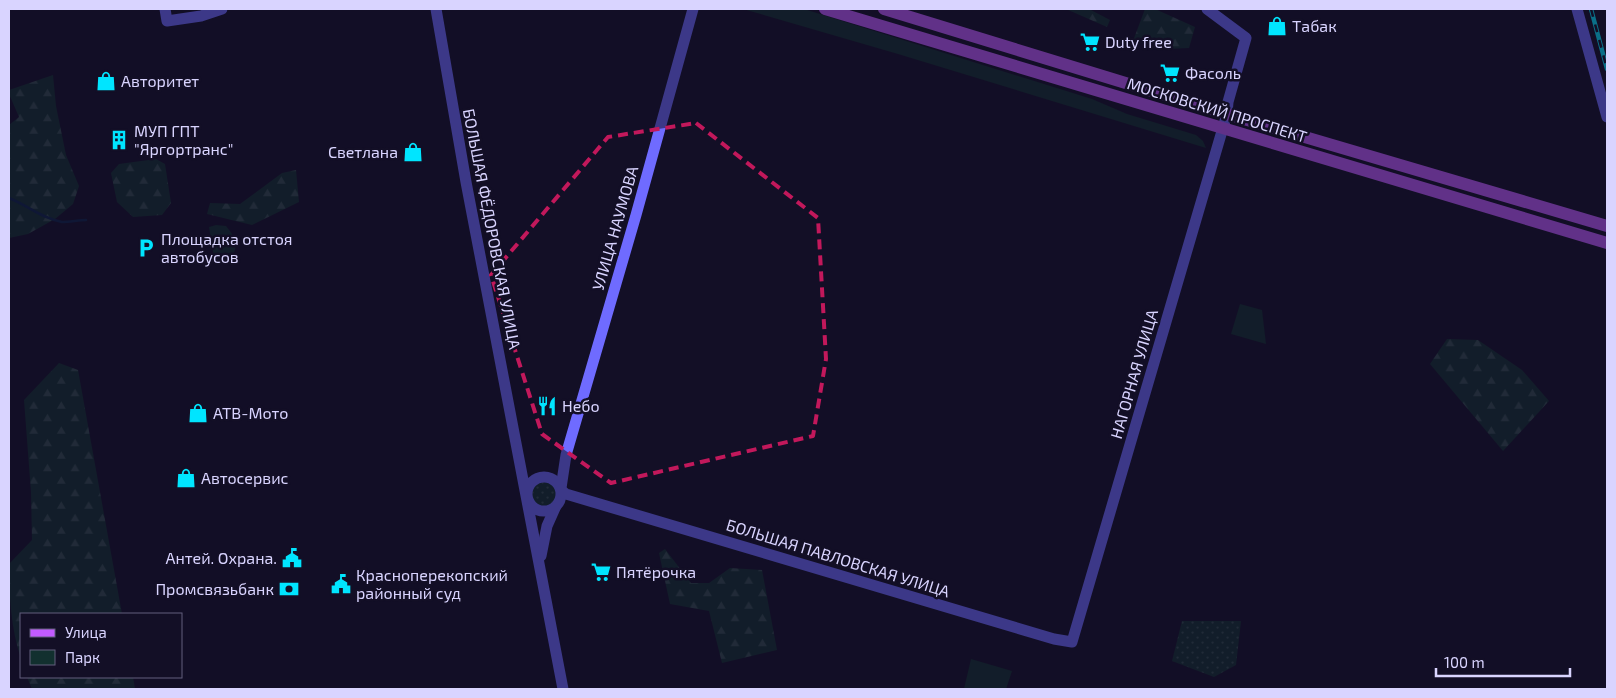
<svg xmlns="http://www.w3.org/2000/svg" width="1616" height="698" font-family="'Exo 2',sans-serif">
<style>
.grass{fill:url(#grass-dots)}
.forest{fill:url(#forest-firs)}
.park{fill:#12302f}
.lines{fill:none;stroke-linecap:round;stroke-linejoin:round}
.stream{stroke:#0c2248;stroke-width:2.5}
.secondary{stroke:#6f6bff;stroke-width:11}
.primary{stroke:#c25bff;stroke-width:12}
.rail-casing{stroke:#00e5ff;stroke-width:4.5}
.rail{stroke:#130f26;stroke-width:2.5;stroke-dasharray:8;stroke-linecap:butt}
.marked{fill:none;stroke:#c2185b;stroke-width:4;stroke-dasharray:10 6;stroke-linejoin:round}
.labels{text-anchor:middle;stroke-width:5;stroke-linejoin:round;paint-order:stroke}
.poi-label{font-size:16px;fill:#d9d4ff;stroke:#130f26;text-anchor:start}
.street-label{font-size:16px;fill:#d9d4ff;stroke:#130f26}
</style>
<defs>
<pattern id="grass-dots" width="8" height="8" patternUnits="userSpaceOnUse" patternTransform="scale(1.25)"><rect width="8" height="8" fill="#12302f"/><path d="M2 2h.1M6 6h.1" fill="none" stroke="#344d4e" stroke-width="1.8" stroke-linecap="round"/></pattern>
<pattern id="forest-firs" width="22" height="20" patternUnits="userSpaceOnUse" patternTransform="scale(1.25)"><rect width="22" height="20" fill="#12302f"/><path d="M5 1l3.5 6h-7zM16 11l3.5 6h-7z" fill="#344d4e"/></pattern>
</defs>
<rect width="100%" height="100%" fill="#130f26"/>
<g class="grass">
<circle cx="544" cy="494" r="12"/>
<path d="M1182,621H1241L1236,665L1214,677L1172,661Z"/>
</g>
<g class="forest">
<path d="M1066,9H1089L1110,20L1107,27Z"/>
<path d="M1145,9H1155L1195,27L1189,48L1166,49L1133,41Z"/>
<path d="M53,75L56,106L66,155L79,186L73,204L55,219L28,234L9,238V125L19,117L9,94V90Z"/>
<path d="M156,159L165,164L171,203L162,215L133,217L117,202L111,173L119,164Z"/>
<path d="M296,170L299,202L252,225L207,214L210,203L240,204L282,173Z"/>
<path d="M1447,339L1478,340L1522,370L1549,401L1503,451L1430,364Z"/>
<path d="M59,363L78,370L122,614H21V659C11,629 9,595 9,564L32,540L31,492L24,400Z"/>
<path d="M665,549L691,583H709L730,568L762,570L777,650L722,663L709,611L670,604L659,553Z"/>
<path d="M27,677H133L135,689H32Z"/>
</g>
<g class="park">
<path d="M743,9H804L1092,99L1127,114L1196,135L1203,141L1206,148L898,54Z"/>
<path d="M216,225L226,226C241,243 239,259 215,264L209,227Z"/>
<path d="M1240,304L1262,310L1266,344L1231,334Z"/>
<path d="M971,659L1012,671L1006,689H964Z"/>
</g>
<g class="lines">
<path class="stream" d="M9,198C27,205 43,219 62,222C70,222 79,220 86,220"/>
<g class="secondary">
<path d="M165,9L167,21L201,16L222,9"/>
<path d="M436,9L466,182L563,689"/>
<path d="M1577,9L1607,117"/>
<circle cx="544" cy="494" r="17"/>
<path d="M561,488L566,455L636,215L693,9"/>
<path d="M561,490L566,494L1054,639L1072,642L1227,114L1228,102L1246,38L1207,9"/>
<path d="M541,556L547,526L555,508"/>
</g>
<g class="primary">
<path d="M825,9L1607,243"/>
<path d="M884,9L1227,114L1607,226"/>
</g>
<defs>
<path id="rail" d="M1591,9L1607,69"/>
</defs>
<use href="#rail" class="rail-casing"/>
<use href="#rail" class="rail"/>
</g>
<path d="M0 0H1616V698H0ZM696,123L818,218L826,359L813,436L611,483L542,434L491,275L608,137Z" fill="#130f26" fill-opacity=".55" fill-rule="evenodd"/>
<path class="marked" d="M696,123L818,218L826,359L813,436L611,483L542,434L491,275L608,137Z"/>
<defs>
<symbol id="shop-bare" viewBox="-9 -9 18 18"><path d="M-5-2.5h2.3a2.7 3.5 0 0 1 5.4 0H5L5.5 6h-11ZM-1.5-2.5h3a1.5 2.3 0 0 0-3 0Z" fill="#00e5ff" stroke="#130f26" stroke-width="2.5" paint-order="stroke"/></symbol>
<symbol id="supermarket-bare" viewBox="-9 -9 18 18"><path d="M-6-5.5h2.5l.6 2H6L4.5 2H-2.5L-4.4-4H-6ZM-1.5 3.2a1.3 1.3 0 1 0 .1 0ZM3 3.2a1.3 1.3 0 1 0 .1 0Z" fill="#00e5ff" stroke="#130f26" stroke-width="2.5" paint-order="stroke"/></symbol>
<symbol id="building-bare" viewBox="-9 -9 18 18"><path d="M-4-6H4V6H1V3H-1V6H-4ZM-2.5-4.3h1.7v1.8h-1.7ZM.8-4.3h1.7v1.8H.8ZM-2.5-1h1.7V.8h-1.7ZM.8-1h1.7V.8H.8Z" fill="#00e5ff" stroke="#130f26" stroke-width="2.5" paint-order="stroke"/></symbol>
<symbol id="parking-bare" viewBox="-9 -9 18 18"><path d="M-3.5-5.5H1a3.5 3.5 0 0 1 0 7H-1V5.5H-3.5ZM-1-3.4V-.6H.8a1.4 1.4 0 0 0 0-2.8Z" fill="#00e5ff" stroke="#130f26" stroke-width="2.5" paint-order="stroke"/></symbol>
<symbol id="restaurant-bare" viewBox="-9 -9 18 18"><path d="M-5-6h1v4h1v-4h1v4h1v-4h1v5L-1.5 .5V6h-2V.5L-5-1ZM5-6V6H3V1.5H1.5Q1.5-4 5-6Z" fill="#00e5ff" stroke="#130f26" stroke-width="2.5" paint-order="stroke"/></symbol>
<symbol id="civic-bare" viewBox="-9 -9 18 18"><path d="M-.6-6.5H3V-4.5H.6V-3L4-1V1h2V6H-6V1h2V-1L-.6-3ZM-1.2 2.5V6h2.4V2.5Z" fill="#00e5ff" stroke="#130f26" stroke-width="2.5" paint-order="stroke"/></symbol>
<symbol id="bank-bare" viewBox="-9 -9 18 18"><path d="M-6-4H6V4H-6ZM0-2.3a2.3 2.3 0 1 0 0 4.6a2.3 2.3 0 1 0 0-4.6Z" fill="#00e5ff" stroke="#130f26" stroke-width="2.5" paint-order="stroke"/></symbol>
</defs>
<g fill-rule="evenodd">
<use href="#shop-bare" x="1263" y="12" width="28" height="28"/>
<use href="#supermarket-bare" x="1076" y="28" width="28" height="28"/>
<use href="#supermarket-bare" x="1156" y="59" width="28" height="28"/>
<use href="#shop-bare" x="92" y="67" width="28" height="28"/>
<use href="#building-bare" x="105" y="126" width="28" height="28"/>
<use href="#shop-bare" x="399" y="138" width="28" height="28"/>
<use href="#parking-bare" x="132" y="234" width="28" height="28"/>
<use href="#restaurant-bare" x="533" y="392" width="28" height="28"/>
<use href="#shop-bare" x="184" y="399" width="28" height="28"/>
<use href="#shop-bare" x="172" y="464" width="28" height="28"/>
<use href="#civic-bare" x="278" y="544" width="28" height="28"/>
<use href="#supermarket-bare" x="587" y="558" width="28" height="28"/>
<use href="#civic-bare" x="327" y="570" width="28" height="28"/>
<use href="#bank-bare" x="275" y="575" width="28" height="28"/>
</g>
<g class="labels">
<g class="poi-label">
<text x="1292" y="32">Табак</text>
<text x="1105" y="48">Duty free</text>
<text x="1185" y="79">Фасоль</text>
<text x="121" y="87">Авторитет</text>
<text x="134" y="137">МУП ГПТ<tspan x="134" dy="18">"Яргортранс"</tspan></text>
<text x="398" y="158" text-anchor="end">Светлана</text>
<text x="161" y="245">Площадка отстоя<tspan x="161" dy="18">автобусов</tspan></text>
<text x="562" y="412">Небо</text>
<text x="213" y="419">АТВ-Мото</text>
<text x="201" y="484">Автосервис</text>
<text x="277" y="564" text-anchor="end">Антей. Охрана.</text>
<text x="616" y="578">Пятёрочка</text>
<text x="356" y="581">Красноперекопский<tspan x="356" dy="18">районный суд</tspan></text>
<text x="274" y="595" text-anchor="end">Промсвязьбанк</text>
</g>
<g class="street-label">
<text transform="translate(1217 110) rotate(17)" y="6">МОСКОВСКИЙ ПРОСПЕКТ</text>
<text transform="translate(615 228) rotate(-74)" y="6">УЛИЦА НАУМОВА</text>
<text transform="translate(492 229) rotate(79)" y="6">БОЛЬШАЯ ФЁДОРОВСКАЯ УЛИЦА</text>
<text transform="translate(1134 374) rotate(-74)" y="6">НАГОРНАЯ УЛИЦА</text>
<text transform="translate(838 558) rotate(17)" y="6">БОЛЬШАЯ ПАВЛОВСКАЯ УЛИЦА</text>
</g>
</g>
<rect width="1616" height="698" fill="none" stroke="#d9d4ff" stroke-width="20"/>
<rect x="20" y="613" width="162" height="65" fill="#130f26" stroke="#625e7d"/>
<rect x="30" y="629" width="25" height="8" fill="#c25bff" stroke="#625e7d"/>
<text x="65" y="638" font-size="15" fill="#d9d4ff">Улица</text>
<rect x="30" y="650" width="25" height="15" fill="#12302f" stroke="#625e7d"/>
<text x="65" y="663" font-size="15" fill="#d9d4ff">Парк</text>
<path d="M1436 668v8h134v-8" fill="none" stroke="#d9d4ff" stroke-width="2.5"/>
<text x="1444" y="668" font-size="15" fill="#d9d4ff" stroke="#130f26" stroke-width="4" paint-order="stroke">100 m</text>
</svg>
